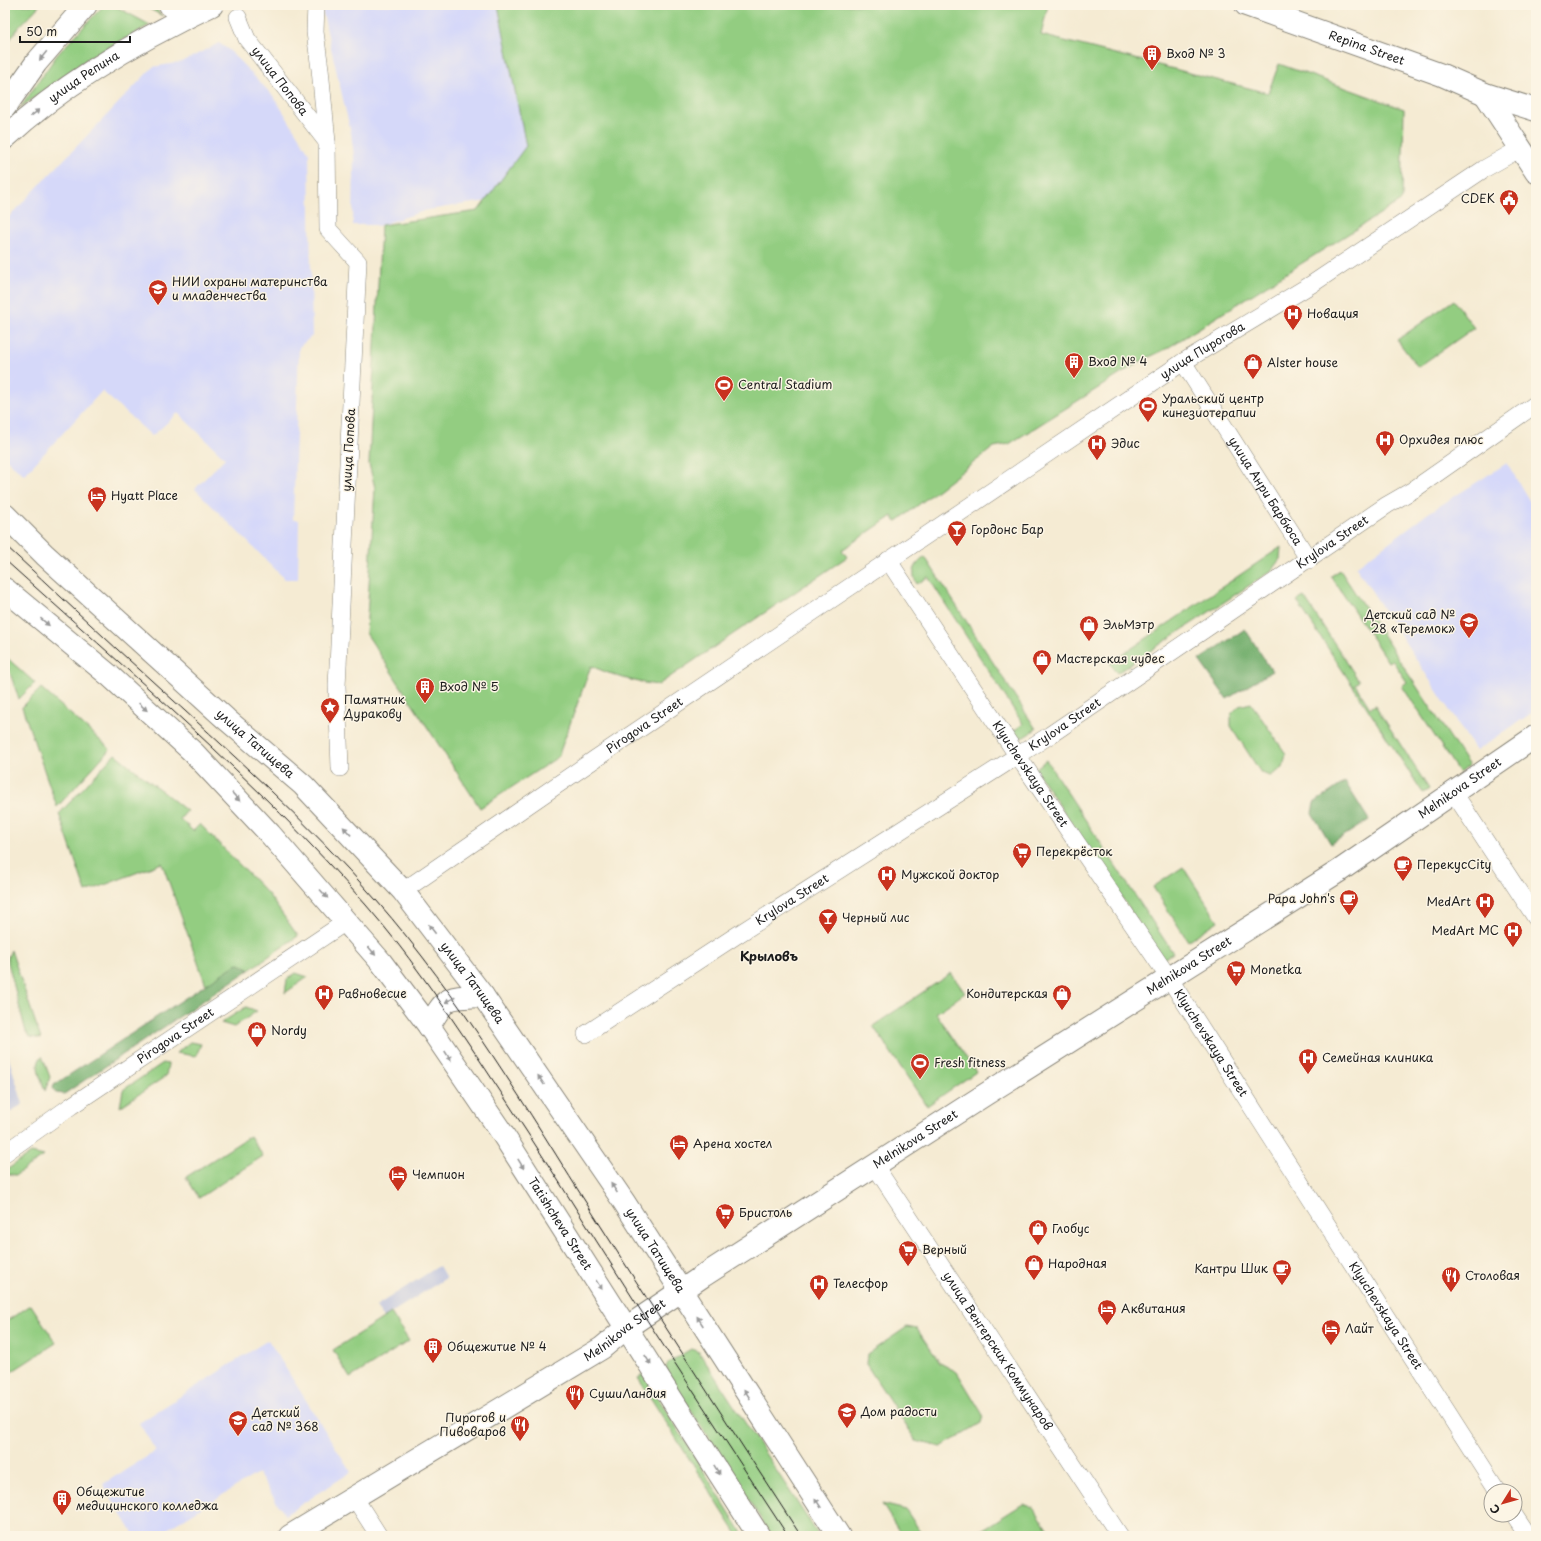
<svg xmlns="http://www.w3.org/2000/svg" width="1541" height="1541" font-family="'Playpen Sans',sans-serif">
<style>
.built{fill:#d5d8f9}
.industrial{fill:#bdc3de}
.green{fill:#93cd81;stroke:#58744e}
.forest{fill:#76b06f;stroke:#496646}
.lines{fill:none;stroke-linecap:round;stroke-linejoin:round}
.street-casing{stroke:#888478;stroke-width:18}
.secondary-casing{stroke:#888478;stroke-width:24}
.primary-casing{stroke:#888478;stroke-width:24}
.street{stroke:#fff;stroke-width:17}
.secondary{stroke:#fff;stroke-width:22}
.primary{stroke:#fff;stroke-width:22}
.tram{stroke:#1c1c1c;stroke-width:1}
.oneway{fill:#999}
.labels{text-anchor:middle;stroke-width:3;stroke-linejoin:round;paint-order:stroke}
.street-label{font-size:12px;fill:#1c1c1c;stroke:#fcf5e5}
.poi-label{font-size:12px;fill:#1c1c1c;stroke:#fcf5e5;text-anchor:start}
.neighbourhood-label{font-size:13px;font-weight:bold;fill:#1c1c1c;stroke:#fcf5e5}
</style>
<rect width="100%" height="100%" fill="#fcf5e5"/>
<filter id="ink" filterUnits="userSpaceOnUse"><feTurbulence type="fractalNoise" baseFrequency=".025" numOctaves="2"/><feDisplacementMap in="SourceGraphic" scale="8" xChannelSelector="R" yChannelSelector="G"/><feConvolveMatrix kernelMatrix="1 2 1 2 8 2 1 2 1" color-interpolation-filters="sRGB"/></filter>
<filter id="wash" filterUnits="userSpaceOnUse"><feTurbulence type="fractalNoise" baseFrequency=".012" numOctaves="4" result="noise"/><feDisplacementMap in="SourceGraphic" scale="16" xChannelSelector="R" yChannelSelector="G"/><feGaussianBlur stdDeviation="0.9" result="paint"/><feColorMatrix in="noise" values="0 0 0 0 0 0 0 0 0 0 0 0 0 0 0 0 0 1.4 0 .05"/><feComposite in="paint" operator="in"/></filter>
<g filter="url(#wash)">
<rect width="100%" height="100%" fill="#f5ebd3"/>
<g class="built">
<path d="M321,5H498L526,146L486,201L427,210L377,226L375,225H353L354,156L351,133Z"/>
<path d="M219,43L230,51L274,97L309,153L312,336L299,347L293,520H299L298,579H285L195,489L225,458L178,413L152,436L102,391L24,475L5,458V221L153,67L182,62Z"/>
<path d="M1507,463L1536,512V710L1476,751L1356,567L1427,514Z"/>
<path d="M268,1340L351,1472L285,1515L258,1473L156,1536H135L103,1484L156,1451L139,1423Z"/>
</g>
<g class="industrial">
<path d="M5,1046L23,1104L5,1115Z"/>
<path d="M439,1266L446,1278L383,1318L376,1306Z"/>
</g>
<g class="green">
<path d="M5,5H40L18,28L5,47Z"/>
<path d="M104,5H113L150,25L87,59L20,108L57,55Z"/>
<path d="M142,5H152L163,16Z"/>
<path d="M498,5H1048L1041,35L1268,93L1279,64L1404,109L1402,200L1166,349L1143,360L1009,444L994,447L896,522L892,516L842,550L847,557L658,685C632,682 615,676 591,666L558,757L480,808L366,633L375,488L369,464L381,225L478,211L526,146Z"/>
<path d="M1454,300L1474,328L1418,367L1397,340Z"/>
<path d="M1281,547L1280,559L1271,571L1117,673L1110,663Z"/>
<path d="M925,557L1036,729L1024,737L1017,738L1012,732L1023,724L928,577L917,584C910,572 915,564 925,557Z"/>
<path d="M1340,570L1469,766L1459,773L1402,686L1407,682L1392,660L1388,662L1331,576Z"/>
<path d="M1304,597L1359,681L1355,684L1370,708L1375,705L1429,789L1423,793L1297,601Z"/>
<path d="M5,656L35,683L19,699L5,659Z"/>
<path d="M41,688L110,749L57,807L22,707Z"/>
<path d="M1251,703L1286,754L1283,768L1270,776L1261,773L1231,726V714L1239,706Z"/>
<path d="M115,754L187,811L180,819L193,831L200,824L268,894L298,936L249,970L245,966L236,965L206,985L162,863L86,892L59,814Z"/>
<path d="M1046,760L1173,953L1163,959L1035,769Z"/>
<path d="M1183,867L1218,921L1188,941L1153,887Z"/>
<path d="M11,950L41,1039L30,1037L26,1032L7,959Z"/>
<path d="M296,973L308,977L285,993L287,979Z"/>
<path d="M951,973L965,993L936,1013L976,1072L927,1106L873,1026Z"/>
<path d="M246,1007L257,1011L234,1027L221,1023Z"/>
<path d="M190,1042L201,1044L196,1056L176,1053Z"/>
<path d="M42,1056L50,1077L45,1091C42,1080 33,1066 42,1056Z"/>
<path d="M163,1063L168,1064L166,1076L120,1107L123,1090Z"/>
<path d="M250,1136L263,1156L199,1198L186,1177Z"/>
<path d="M31,1153L44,1156L16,1175L5,1174V1171Z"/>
<path d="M31,1305L56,1343L5,1376V1322Z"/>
<path d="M391,1313L409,1341L350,1378L333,1350Z"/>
<path d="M907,1327L917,1329L940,1363L957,1372L983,1415L981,1423L941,1447L916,1441L866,1364L867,1354Z"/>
<path d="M691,1349L699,1352L819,1536H772L668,1375L666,1366L671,1361Z"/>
<path d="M644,1375L744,1536H738L638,1378Z"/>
<path d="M882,1504L906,1510L920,1531L918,1536H902Z"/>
<path d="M1023,1504L1035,1509L1052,1536H979L980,1531Z"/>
</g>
<g class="forest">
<path d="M1245,629L1272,671L1227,699L1199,660Z"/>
<path d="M1345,782L1369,820L1331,844L1312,813L1314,803Z"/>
<path d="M240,964L249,970L64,1094L56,1093L53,1088L54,1085L235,965Z"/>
</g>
</g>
<g filter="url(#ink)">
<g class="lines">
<defs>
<g id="street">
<path d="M316,5L315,32L320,69L327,142L328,229L358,262L337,686L340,768"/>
<path id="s1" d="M238,17L247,39L327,142"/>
<path id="s2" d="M1183,362L1309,560"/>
<path id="s3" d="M888,560L1017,755L1169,978L1498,1491"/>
<path d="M1454,793L1536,918"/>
<path id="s4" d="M403,891L595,759L1183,362L1312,284L1484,169L1521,148"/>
<path id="s5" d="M586,1034L734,937L1050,735L1387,505L1413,490L1536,404"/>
<path id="s6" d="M5,1153L71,1106L347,921"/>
<path id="s7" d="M875,1166L1120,1536"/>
<path d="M354,1497L379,1536"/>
<path d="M1514,1515L1528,1536"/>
</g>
<g id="secondary">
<path d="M170,5L187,17"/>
<path d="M1485,94L1536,172"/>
<path id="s8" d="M290,1536L602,1348L626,1328L703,1276L986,1094L1339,871L1536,736"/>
</g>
<g id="primary">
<path id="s9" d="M1246,5L1442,75L1485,94L1536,110"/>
<path d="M5,107L36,63L86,5"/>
<path id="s10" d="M5,138C65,82 138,40 212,5"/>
<path id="s11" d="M5,515L45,555L226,719L303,785L403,891L483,996L624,1202L839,1536"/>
<path id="s12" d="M5,589L110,676L194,753L270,834L381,962L429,1026L502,1133L759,1536"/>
<path d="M429,1026C448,994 446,998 483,996"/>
</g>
</defs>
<use href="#street" class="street-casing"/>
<use href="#secondary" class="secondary-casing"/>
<use href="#primary" class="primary-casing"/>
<use href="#street" class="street"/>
<use href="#secondary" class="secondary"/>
<use href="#primary" class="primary"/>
<g class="tram">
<path d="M5,545C54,590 102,636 151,680C229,751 307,821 376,900C461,997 527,1109 595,1217C663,1324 732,1430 801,1536"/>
<path d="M5,560C128,671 256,779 366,905C406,951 441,1002 475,1053C512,1109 549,1165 585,1223C651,1328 720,1432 788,1536"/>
</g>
</g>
<defs><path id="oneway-solid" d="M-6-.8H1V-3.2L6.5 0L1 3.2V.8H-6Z"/></defs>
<g class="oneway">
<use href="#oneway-solid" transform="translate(43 56) rotate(129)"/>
<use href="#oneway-solid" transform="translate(35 113) rotate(-38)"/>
<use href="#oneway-solid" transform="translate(45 622) rotate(40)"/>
<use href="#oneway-solid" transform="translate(143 707) rotate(42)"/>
<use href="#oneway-solid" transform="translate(236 797) rotate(47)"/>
<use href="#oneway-solid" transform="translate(347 831) rotate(-133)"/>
<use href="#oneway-solid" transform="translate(324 894) rotate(48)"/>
<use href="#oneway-solid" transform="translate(432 929) rotate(-127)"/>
<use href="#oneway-solid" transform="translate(372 951) rotate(50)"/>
<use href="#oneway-solid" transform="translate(450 1000) rotate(153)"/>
<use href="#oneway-solid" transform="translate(448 1056) rotate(57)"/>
<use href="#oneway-solid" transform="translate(541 1080) rotate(-124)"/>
<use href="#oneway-solid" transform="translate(521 1164) rotate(58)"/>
<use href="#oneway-solid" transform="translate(614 1188) rotate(-124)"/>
<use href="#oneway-solid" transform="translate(599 1285) rotate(57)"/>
<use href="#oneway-solid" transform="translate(700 1321) rotate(-123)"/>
<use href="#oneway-solid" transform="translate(648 1360) rotate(57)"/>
<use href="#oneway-solid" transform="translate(747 1394) rotate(-123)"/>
<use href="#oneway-solid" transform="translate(717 1470) rotate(58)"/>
<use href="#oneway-solid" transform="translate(818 1503) rotate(-123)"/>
</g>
</g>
<defs>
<symbol id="building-pin" viewBox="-11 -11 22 30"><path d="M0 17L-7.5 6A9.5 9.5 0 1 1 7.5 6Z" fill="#c8321e" stroke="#fcf5e5"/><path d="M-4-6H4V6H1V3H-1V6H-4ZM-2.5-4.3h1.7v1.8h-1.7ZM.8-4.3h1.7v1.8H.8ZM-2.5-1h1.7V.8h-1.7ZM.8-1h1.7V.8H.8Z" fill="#fff"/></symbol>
<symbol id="civic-pin" viewBox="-11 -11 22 30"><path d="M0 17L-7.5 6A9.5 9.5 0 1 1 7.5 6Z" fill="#c8321e" stroke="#fcf5e5"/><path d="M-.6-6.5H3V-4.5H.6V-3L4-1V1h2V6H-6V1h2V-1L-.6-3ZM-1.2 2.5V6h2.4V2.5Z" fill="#fff"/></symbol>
<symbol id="university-pin" viewBox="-11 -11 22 30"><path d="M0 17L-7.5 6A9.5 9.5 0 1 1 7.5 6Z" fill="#c8321e" stroke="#fcf5e5"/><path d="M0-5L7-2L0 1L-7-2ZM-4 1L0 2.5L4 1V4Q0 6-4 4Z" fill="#fff"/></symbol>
<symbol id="hospital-pin" viewBox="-11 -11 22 30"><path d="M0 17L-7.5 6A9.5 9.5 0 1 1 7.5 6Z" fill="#c8321e" stroke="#fcf5e5"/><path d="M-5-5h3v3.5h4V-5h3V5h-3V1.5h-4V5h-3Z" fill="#fff"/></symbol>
<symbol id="shop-pin" viewBox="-11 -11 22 30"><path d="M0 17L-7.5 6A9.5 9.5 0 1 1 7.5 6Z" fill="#c8321e" stroke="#fcf5e5"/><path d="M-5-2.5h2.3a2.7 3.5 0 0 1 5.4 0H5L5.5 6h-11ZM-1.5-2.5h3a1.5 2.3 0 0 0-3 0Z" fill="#fff"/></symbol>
<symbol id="stadium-pin" viewBox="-11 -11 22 30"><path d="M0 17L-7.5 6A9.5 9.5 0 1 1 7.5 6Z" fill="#c8321e" stroke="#fcf5e5"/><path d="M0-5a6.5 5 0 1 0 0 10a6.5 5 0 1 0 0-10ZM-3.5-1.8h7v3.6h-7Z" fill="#fff"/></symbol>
<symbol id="hotel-pin" viewBox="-11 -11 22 30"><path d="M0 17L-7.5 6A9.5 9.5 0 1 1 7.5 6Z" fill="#c8321e" stroke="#fcf5e5"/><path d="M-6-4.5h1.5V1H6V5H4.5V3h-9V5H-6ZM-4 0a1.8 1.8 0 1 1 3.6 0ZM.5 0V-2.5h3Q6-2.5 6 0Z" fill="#fff"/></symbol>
<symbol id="bar-pin" viewBox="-11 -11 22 30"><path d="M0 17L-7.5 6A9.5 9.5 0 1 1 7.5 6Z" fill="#c8321e" stroke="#fcf5e5"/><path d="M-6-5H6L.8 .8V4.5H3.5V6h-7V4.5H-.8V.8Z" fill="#fff"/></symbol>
<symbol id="school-pin" viewBox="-11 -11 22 30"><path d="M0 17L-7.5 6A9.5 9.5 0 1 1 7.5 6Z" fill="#c8321e" stroke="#fcf5e5"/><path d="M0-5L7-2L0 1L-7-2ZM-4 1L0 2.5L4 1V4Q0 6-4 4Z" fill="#fff"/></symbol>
<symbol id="sight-pin" viewBox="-11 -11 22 30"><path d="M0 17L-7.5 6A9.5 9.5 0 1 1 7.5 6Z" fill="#c8321e" stroke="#fcf5e5"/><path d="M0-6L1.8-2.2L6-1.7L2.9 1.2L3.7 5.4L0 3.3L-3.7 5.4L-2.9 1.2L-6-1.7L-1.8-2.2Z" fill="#fff"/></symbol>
<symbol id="supermarket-pin" viewBox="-11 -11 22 30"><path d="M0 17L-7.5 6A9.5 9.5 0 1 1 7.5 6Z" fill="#c8321e" stroke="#fcf5e5"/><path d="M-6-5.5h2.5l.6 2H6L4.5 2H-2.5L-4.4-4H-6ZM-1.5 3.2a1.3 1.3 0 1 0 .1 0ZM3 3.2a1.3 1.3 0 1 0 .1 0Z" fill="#fff"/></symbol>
<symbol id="cafe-pin" viewBox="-11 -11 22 30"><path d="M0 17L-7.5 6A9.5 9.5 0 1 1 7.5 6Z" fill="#c8321e" stroke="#fcf5e5"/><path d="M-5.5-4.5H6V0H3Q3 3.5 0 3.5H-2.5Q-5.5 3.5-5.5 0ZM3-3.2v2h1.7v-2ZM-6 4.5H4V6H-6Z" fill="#fff"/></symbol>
<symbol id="restaurant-pin" viewBox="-11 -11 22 30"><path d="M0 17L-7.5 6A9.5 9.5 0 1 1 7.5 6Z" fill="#c8321e" stroke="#fcf5e5"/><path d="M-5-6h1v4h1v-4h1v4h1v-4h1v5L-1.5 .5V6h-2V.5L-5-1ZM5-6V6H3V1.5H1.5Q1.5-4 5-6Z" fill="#fff"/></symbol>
</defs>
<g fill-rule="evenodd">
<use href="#building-pin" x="1141" y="43" width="22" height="30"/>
<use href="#civic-pin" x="1498" y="188" width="22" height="30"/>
<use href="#university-pin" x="147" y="278" width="22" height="30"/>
<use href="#hospital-pin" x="1282" y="303" width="22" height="30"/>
<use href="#building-pin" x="1063" y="351" width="22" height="30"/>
<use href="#shop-pin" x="1242" y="352" width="22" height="30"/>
<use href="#stadium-pin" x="713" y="374" width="22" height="30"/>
<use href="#stadium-pin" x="1137" y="395" width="22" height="30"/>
<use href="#hospital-pin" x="1374" y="429" width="22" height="30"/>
<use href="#hospital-pin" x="1086" y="433" width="22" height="30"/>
<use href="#hotel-pin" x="86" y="485" width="22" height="30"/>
<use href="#bar-pin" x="946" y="519" width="22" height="30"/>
<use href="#school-pin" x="1458" y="611" width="22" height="30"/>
<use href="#shop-pin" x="1078" y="614" width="22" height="30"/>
<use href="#shop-pin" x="1031" y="648" width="22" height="30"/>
<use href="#building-pin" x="414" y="676" width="22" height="30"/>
<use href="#sight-pin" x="319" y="696" width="22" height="30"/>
<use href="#supermarket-pin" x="1011" y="841" width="22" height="30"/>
<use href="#cafe-pin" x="1392" y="854" width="22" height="30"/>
<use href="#hospital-pin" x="876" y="864" width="22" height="30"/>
<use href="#cafe-pin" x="1338" y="888" width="22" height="30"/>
<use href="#hospital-pin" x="1474" y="891" width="22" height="30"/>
<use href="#bar-pin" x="817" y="907" width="22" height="30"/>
<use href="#hospital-pin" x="1502" y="920" width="22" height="30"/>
<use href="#supermarket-pin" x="1225" y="959" width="22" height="30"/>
<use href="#hospital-pin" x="313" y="983" width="22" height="30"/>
<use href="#shop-pin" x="1051" y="983" width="22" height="30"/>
<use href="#shop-pin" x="246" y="1020" width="22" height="30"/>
<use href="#hospital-pin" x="1297" y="1047" width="22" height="30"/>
<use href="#stadium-pin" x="909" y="1052" width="22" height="30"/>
<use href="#hotel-pin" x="668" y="1133" width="22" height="30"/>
<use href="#hotel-pin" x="387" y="1164" width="22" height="30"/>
<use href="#supermarket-pin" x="714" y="1202" width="22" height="30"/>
<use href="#shop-pin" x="1027" y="1218" width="22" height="30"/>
<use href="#supermarket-pin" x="897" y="1239" width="22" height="30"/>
<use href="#shop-pin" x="1023" y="1253" width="22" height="30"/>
<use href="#cafe-pin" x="1271" y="1258" width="22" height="30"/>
<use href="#restaurant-pin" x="1440" y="1265" width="22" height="30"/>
<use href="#hospital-pin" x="808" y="1273" width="22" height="30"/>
<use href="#hotel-pin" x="1096" y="1298" width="22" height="30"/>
<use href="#hotel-pin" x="1320" y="1318" width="22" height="30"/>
<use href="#building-pin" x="422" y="1336" width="22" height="30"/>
<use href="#restaurant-pin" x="564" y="1383" width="22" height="30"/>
<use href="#school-pin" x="836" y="1401" width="22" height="30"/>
<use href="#school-pin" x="227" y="1409" width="22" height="30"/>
<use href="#restaurant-pin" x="509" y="1414" width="22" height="30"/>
<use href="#building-pin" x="51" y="1488" width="22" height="30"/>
</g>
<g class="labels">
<g class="street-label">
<text dy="4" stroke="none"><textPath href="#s9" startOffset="128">Repina Street</textPath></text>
<text dy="4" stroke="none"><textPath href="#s10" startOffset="100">улица Репина</textPath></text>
<text dy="4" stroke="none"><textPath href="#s1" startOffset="77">улица Попова</textPath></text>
<text dy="4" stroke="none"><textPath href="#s4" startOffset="965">улица Пирогова</textPath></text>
<text transform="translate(349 450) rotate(-87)" y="4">улица Попова</text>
<text dy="4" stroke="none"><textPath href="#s2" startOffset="153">улица Анри Барбюса</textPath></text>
<text dy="4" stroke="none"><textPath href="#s5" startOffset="894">Krylova Street</textPath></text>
<text dy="4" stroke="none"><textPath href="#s5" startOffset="570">Krylova Street</textPath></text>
<text dy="4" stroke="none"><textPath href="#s4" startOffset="293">Pirogova Street</textPath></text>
<text dy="4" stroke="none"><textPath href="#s11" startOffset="339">улица Татищева</textPath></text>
<text dy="4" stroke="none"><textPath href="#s3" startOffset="257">Klyuchevskaya Street</textPath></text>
<text dy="4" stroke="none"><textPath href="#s8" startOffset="1389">Melnikova Street</textPath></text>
<text dy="4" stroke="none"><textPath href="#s5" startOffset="246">Krylova Street</textPath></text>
<text dy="4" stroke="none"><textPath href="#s8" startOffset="1065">Melnikova Street</textPath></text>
<text dy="4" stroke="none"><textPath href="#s11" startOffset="663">улица Татищева</textPath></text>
<text dy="4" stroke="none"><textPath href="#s6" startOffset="207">Pirogova Street</textPath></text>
<text dy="4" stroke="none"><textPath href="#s3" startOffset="581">Klyuchevskaya Street</textPath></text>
<text dy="4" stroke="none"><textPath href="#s8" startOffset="741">Melnikova Street</textPath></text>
<text dy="4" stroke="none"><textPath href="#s12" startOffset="848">Tatishcheva Street</textPath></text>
<text dy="4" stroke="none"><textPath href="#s11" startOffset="987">улица Татищева</textPath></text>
<text dy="4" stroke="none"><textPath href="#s3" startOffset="905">Klyuchevskaya Street</textPath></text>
<text dy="4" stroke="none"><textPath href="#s8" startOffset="393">Melnikova Street</textPath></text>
<text dy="4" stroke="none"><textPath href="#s7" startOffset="222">улица Венгерских Коммунаров</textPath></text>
</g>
<g class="poi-label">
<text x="1166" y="58">Вход № 3</text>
<text x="1495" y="203" text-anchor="end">CDEK</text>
<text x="172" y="286">НИИ охраны материнства<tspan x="172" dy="14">и младенчества</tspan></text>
<text x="1307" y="318">Новация</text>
<text x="1088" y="366">Вход № 4</text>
<text x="1267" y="367">Alster house</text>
<text x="738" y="389">Central Stadium</text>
<text x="1162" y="403">Уральский центр<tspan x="1162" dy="14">кинезиотерапии</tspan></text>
<text x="1399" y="444">Орхидея плюс</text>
<text x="1111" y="448">Эдис</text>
<text x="111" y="500">Hyatt Place</text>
<text x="971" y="534">Гордонc Бар</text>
<text x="1455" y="619" text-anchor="end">Детский сад №<tspan x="1455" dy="14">28 «Теремок»</tspan></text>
<text x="1103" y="629">ЭльМэтр</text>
<text x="1056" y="663">Мастерская чудес</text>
<text x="439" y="691">Вход № 5</text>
<text x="344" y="704">Памятник<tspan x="344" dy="14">Дуракову</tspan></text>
<text x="1036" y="856">Перекрёсток</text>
<text x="1417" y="869">ПерекусCity</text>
<text x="901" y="879">Мужской доктор</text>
<text x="1335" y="903" text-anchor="end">Papa John's</text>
<text x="1471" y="906" text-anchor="end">MedArt</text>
<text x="842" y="922">Черный лис</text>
<text x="1499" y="935" text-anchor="end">MedArt MC</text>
<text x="1250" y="974">Monetka</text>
<text x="338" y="998">Равновесие</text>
<text x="1048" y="998" text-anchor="end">Кондитерская</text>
<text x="271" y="1035">Nordy</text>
<text x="1322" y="1062">Семейная клиника</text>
<text x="934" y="1067">Fresh fitness</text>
<text x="693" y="1148">Арена хостел</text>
<text x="412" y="1179">Чемпион</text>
<text x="739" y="1217">Бристоль</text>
<text x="1052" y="1233">Глобус</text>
<text x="922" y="1254">Верный</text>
<text x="1048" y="1268">Народная</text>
<text x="1268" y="1273" text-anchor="end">Кантри Шик</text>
<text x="1465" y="1280">Столовая</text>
<text x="833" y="1288">Телесфор</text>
<text x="1121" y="1313">Аквитания</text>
<text x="1345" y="1333">Лайт</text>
<text x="447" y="1351">Общежитие № 4</text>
<text x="589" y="1398">СушиЛандия</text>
<text x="861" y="1416">Дом радости</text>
<text x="252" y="1417">Детский<tspan x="252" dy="14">сад № 368</tspan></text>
<text x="506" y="1422" text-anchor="end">Пирогов и<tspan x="506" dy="14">Пивоваров</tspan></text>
<text x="76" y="1496">Общежитие<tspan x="76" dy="14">медицинского колледжа</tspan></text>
</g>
<g class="neighbourhood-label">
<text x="769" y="961">Крыловъ</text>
</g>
</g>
<rect width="1541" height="1541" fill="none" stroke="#fcf5e5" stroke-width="20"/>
<g transform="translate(1503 1503) rotate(233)"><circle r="19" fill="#fcf5e5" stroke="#a29e95"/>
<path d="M0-3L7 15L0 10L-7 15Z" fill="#c8321e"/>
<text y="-6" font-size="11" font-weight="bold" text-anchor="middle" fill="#1c1c1c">С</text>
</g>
<path d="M20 36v6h110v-6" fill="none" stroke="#1c1c1c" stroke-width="2"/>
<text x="26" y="36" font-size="12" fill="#1c1c1c" stroke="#fcf5e5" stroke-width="3" paint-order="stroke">50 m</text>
</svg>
